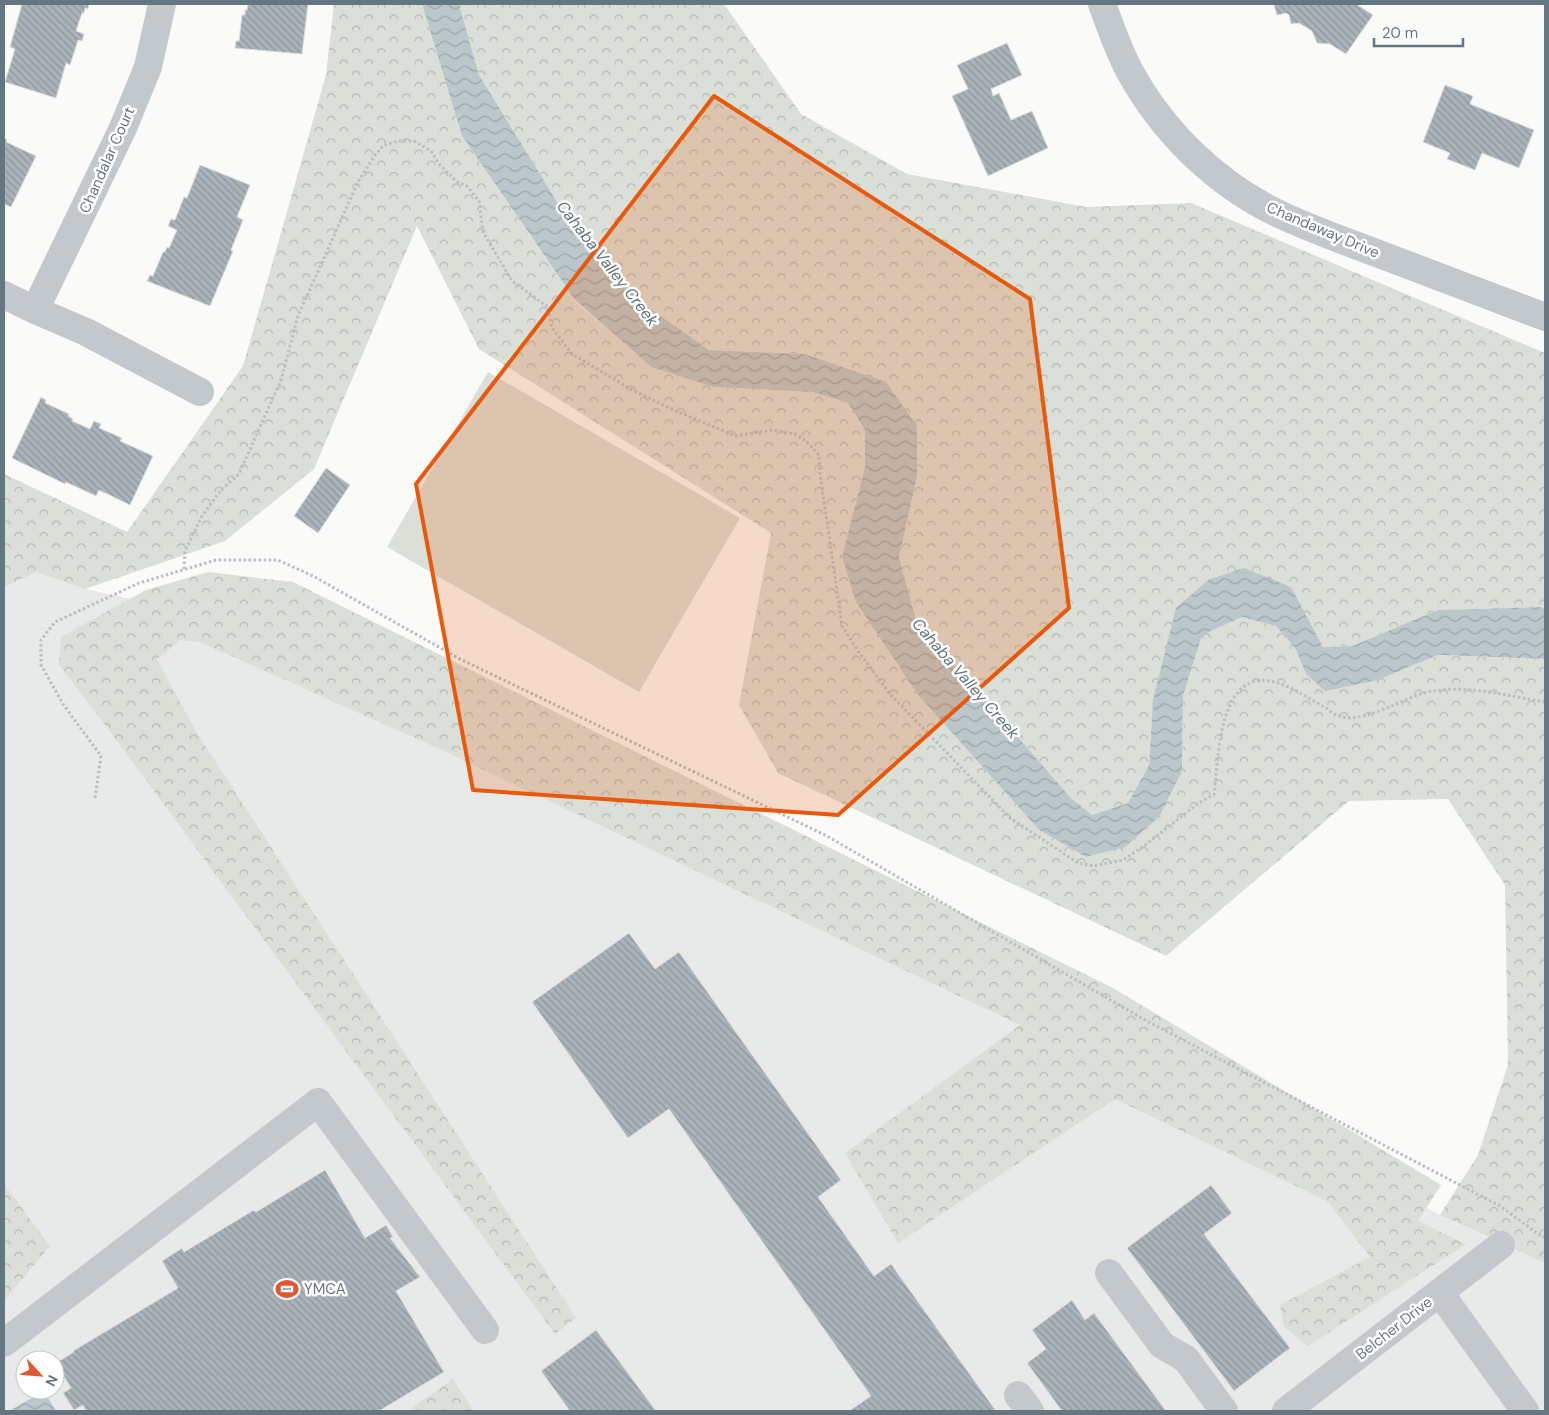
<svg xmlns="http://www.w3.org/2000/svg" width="1549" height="1415" font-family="'DM Sans',sans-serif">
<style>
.built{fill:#e8e9e9;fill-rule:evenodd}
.green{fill:#dadfd7}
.forest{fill:url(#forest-crowns)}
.water{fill:url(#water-waves)}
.building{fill:url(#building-back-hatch);stroke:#dcdcda}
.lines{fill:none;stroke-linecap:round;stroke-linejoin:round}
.path{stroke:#bbbfc2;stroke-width:3;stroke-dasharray:2.5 2.5;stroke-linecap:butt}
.minor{stroke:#c3c8cc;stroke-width:28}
.marked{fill:#e8590c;fill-opacity:0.2;stroke:#e8590c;stroke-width:4;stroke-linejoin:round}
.labels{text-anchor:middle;stroke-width:5;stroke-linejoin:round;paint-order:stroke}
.street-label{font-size:15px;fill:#657683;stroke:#fff}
.poi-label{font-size:15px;fill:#657683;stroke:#fff;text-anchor:start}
.water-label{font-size:16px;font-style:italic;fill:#60757c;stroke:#fff}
</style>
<defs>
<pattern id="forest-crowns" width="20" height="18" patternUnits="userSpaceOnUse" patternTransform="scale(1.25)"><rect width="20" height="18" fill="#dadfd7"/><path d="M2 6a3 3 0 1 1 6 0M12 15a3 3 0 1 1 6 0" fill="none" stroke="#b4b9b4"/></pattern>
<pattern id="water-waves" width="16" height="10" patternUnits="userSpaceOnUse" patternTransform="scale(1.25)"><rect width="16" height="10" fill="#bbc7cb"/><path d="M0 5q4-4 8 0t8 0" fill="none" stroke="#9ca6aa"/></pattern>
<pattern id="building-back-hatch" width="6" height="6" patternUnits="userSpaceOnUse" patternTransform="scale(1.25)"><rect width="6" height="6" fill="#aab3b9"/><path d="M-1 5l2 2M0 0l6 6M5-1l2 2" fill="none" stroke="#8e969c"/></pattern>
</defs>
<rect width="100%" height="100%" fill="#fafaf8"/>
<path class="built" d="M4,550L85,589L187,611L1501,1244L1545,1261V1411H4ZM25,1360H55V1390H25Z"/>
<path class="green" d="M488,372L740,518L639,692L387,547Z"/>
<g class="forest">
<path d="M334,4H422L462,136L574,300L651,367L713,387L812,392L848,403L865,430V467L842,556L919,696L1039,830L1086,857L1182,771L1183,696L1202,634L1242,617L1276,626L1295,648L1306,674L1378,680L1438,655L1545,659V1263L1440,1215L1478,1155L1508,1065L1505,885L1448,799L1349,801L1166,956L778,773L739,705L771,533L479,349L417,226L314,469L225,541L85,589L36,572L6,586L4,585V474L127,532L243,366L326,75Z"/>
<path d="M459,4H724L801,114L907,174L1086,207L1191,203L1545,353V609L1541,607L1438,610L1352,646L1323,647L1307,618L1244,568L1153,700L1149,765L1128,803L1092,815L1071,798L916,620L899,557L917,477L804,354L709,350L644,304L572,226L479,75Z"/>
<path d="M208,572L293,582L1113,988L1441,1185L1418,1221L1466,1244L1308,1346L1284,1327L1280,1305L1370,1257L1327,1201L1115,1099L898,1243L845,1153L1020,1025L442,750L200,642L180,640L157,659L195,730L576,1318L555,1334L103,722L59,665L61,637L146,590Z"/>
<path d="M4,1184L50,1246L4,1301Z"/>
<path d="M453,1379L473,1411H407Z"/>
</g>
<g class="water">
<path d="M422,4H459L479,75L572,226L644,304L709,350L804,354L886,382L917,426V477L899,557L916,620L1071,798L1092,815L1128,803L1149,765L1153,700L1176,608L1208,580L1244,568L1291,587L1323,647L1352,646L1438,610L1541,607L1545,609V659L1438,655L1378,680L1325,691L1306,674L1295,648L1276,626L1242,617L1202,635L1183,696L1182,771L1159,817L1125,847L1086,857L1039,830L919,696L856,602L842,556L865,467V430L848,403L812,392L713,387L651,367L574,299L462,136Z"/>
<path d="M44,1391L56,1411H9Z"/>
</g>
<g class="building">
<path d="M22,4H89L88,9L85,8L84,13H82L76,31L84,34L82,41L78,40L70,65L66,63L56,98L5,82L15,49L10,47Z"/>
<path d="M248,4H308L302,54L235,48L236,41H239L242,15H245V10H247Z"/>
<path d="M1272,4H1356L1373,15L1346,54L1330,44L1317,43L1312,31L1299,23L1291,24L1289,15L1286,13L1277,15L1274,5Z"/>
<path d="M1007,43L1022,75L991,89L993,96L999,93L1011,120L1032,111L1048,148L988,176L952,96L968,89L957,65Z"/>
<path d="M1445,85L1473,96L1470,104L1534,130L1519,168L1482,153L1475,170L1447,159L1450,153L1423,142Z"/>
<path d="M4,138L7,140L6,142L36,156L11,207L4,204Z"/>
<path d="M200,165L250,185L237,217L243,220L231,250L233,251L210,306L147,281L150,275L153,276L163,252H165L167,247L169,248L177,230L168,226L171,219L175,220L184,197L187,198Z"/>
<path d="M41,397L46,400L45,403L69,414L68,416L73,419L72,421L90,429L94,421L101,424L99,428L122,438L120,441L153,456L130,505L99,490L96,496L66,482L65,484L12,458Z"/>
<path d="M326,468L350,485L318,533L294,516Z"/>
<path d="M629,933L655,969L679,952L841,1180L818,1197L874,1276L891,1264L996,1411H849L871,1396L669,1109L628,1138L532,1002Z"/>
<path d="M325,1170L365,1238L386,1225L393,1237L390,1238L420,1277L396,1291L444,1372L379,1411H86L83,1405L74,1410L63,1393L71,1388L56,1363L74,1352L73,1351L178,1288L162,1261L182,1248L184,1252L254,1210L256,1212Z"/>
<path d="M1211,1185L1232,1213L1204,1234L1290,1348L1234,1391L1127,1248Z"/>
<path d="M1072,1300L1085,1320L1094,1313L1166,1411H1062L1027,1363L1046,1349L1032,1330Z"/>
<path d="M596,1330L656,1411H570L541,1371Z"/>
</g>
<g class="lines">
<g class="path">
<path d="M184,569L185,551L202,516L221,490L239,474L281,380L298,316L358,182L375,155L384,145L398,141H414L431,151L439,164L456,181L468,187L479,201L483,232L512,281L548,307L552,328L572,354L632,390L676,411L736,436L772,430L795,434L806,441L819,455L820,473L842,626L858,651L890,694L1010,818L1078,863L1094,866L1123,860L1144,846L1196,805L1214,794C1218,764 1218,697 1250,683C1272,672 1306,697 1326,708C1330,711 1334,715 1339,716C1362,724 1396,702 1418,695C1455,681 1507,696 1545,702"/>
<path d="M95,798L101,756L63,704L41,665V640L55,622L139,583L216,560H278L313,576L460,659L827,836L1147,1021L1500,1206L1541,1236L1545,1237"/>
</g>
<g class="minor">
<path d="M1102,4C1110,26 1118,49 1129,70C1162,131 1215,183 1277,213C1310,229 1345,241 1379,254C1434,275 1490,296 1545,317"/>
<path d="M4,295L35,310L123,128L148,67L162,4"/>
<path d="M35,310L86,332L200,392"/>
<path d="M1109,1273L1162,1345L1186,1359L1224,1411"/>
<path d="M1440,1293L1525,1411"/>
<path d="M4,1343L318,1102L485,1330"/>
<path d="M1018,1395L1030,1411"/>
<path d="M1286,1411L1501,1245"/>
</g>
</g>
<path class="marked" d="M714,96L1030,299L1069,608L838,815L473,790L416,484Z"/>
<defs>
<symbol id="stadium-bare" viewBox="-9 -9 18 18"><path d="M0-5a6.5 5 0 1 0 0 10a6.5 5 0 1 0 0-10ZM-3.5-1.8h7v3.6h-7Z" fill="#e4572e" stroke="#fff" stroke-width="2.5" paint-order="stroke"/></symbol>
</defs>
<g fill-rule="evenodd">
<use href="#stadium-bare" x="271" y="1273" width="32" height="32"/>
</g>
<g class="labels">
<g class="street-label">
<text transform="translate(107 160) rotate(-66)" y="5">Chandalar Court</text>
<text transform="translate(1323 230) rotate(23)" y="5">Chandaway Drive</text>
<text transform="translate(1394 1328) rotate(-38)" y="5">Belcher Drive</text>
</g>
<g class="poi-label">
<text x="304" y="1294">YMCA</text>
</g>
<g class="water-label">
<text transform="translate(608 263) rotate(52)" y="6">Cahaba Valley Creek</text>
<text transform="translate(966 678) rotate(49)" y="6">Cahaba Valley Creek</text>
</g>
</g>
<rect width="1549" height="1415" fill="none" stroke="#657683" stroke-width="10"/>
<g transform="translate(40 1375) rotate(116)"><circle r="24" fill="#ffffff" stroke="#c1c8cd"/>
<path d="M0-4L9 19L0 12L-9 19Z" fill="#e4572e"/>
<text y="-8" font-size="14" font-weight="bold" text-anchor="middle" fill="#657683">N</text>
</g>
<path d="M1374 38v8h89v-8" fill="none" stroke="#657683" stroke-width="2.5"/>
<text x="1382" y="38" font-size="15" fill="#657683" stroke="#ffffff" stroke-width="4" paint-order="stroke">20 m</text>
</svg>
